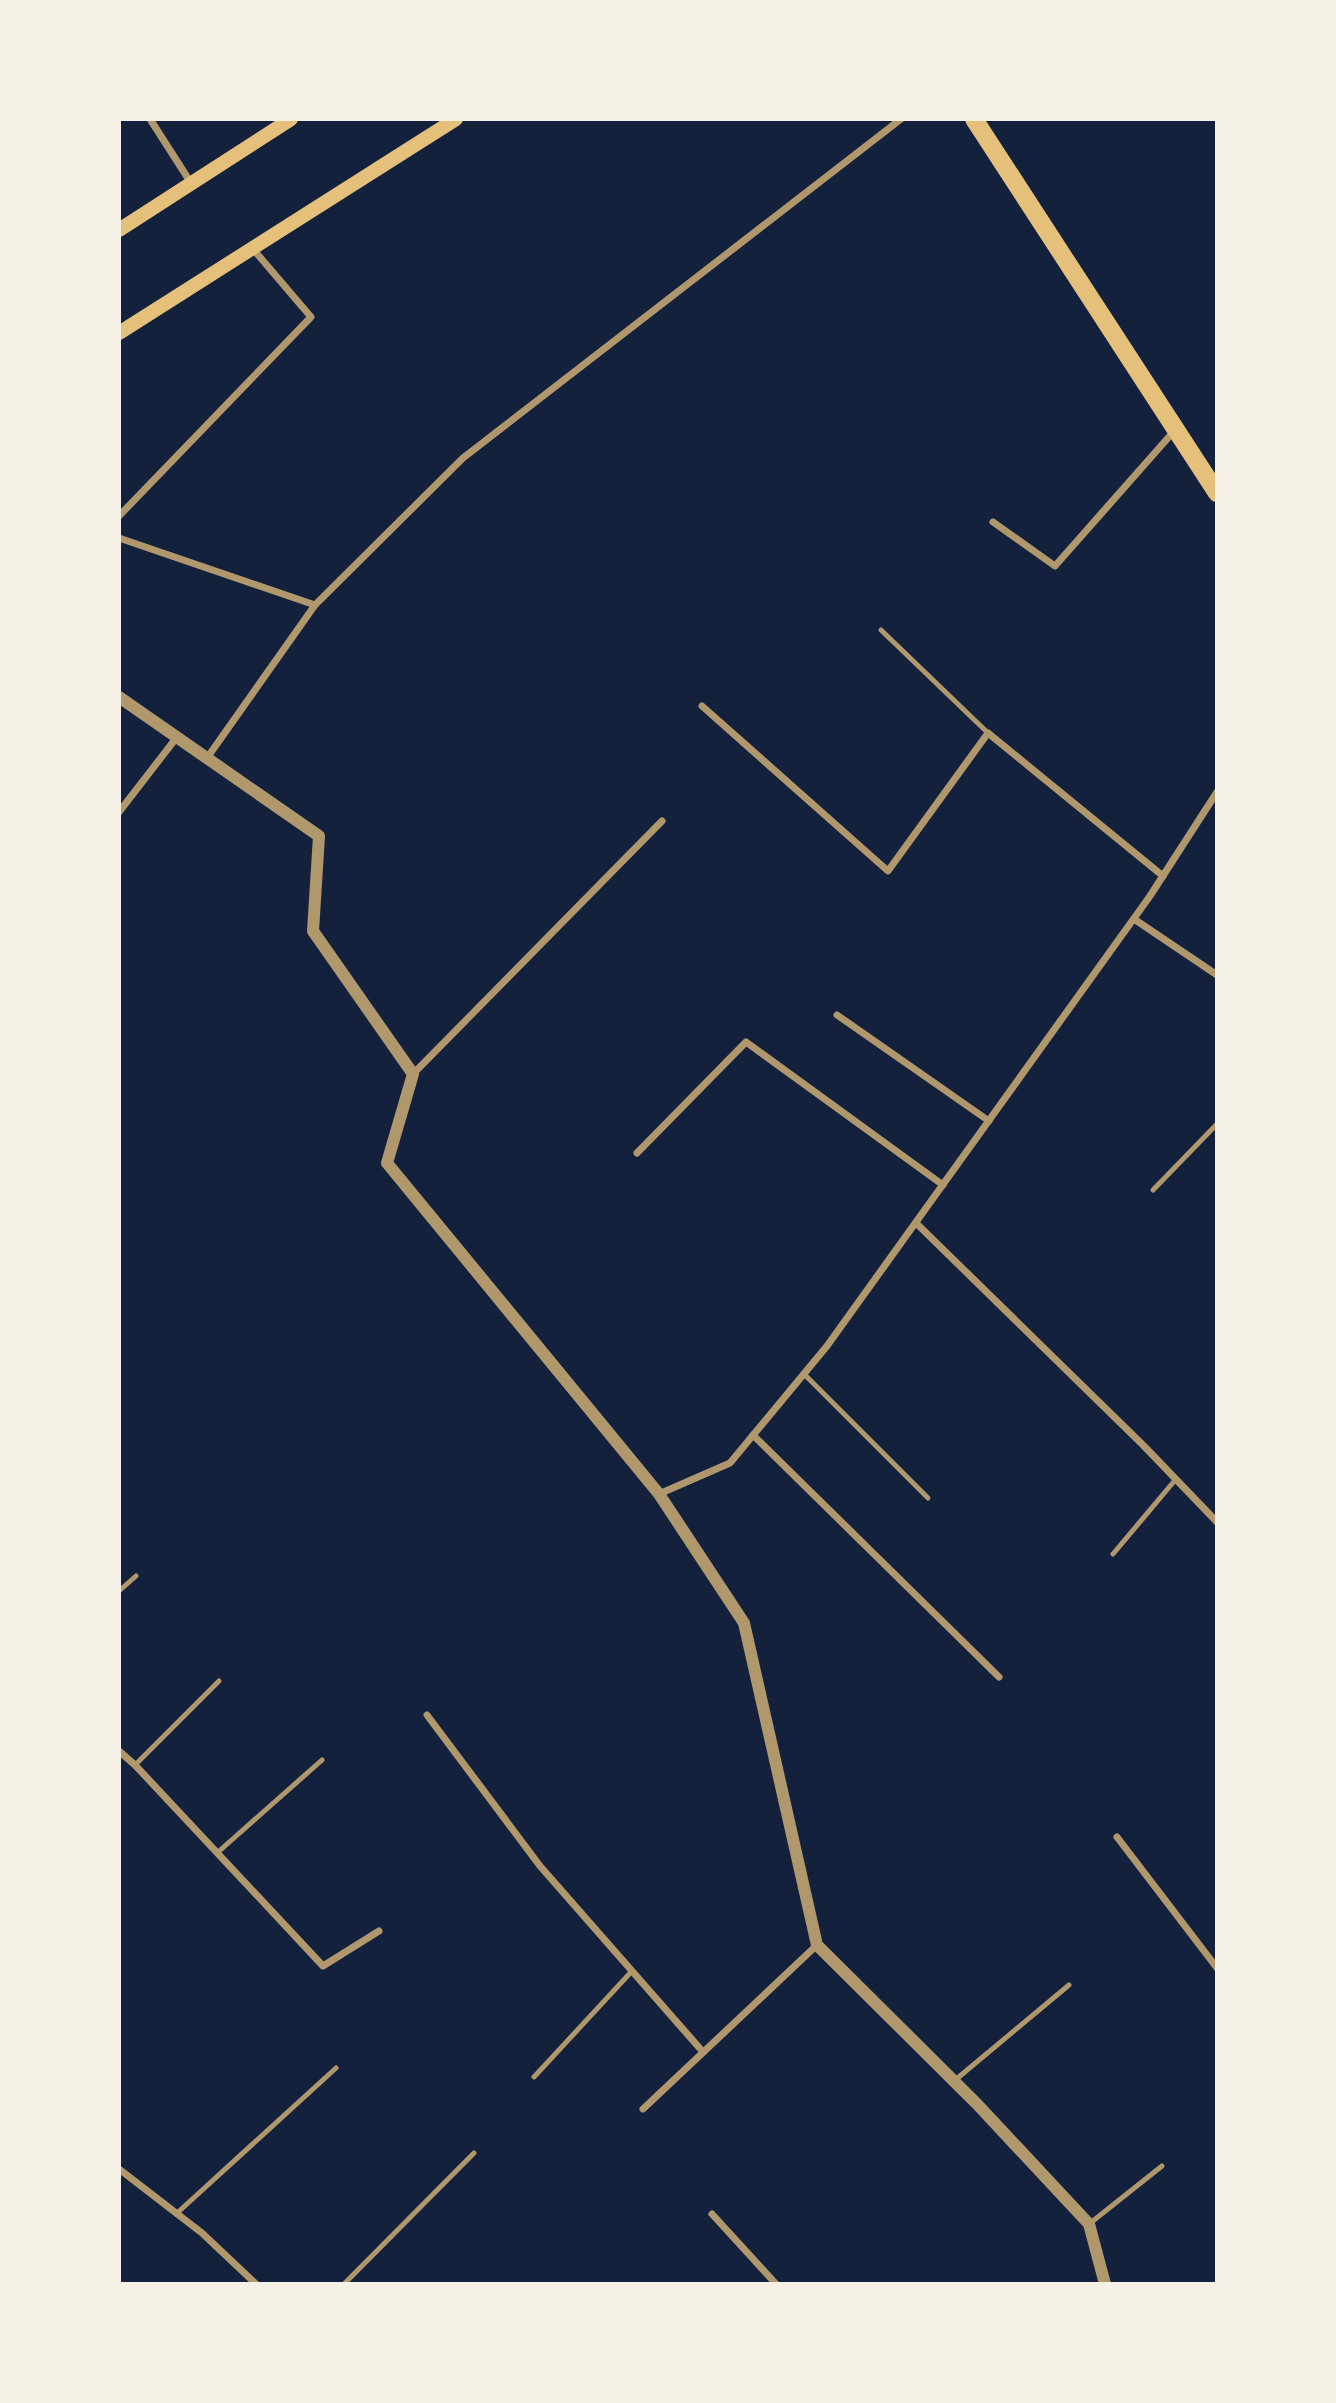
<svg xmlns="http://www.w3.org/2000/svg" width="1336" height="2403" font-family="Manrope,sans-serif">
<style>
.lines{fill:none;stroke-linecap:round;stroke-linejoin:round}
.service{stroke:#b1986c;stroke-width:5}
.minor{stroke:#b1986c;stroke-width:7}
.tertiary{stroke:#b1986c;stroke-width:12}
.secondary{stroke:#e5c07b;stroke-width:14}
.primary{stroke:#e5c07b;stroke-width:18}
</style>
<rect width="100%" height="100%" fill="#14213d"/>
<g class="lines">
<g class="service">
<path d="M881,630L988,733"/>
<path d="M1153,1190L1217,1124"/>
<path d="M804,1374L928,1498"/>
<path d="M1113,1554L1176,1479"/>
<path d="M119,1591L136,1576"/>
<path d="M135,1765L219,1681"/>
<path d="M217,1853L322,1760"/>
<path d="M534,2077L632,1971"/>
<path d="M954,2081L1069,1985"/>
<path d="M176,2214L336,2068"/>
<path d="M1089,2224L1162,2166"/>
<path d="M344,2284L474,2153"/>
</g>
<g class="minor">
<path d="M150,119L191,183"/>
<path d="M119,516L311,317L253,249"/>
<path d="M993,522L1055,566L1175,430"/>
<path d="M119,538L315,605"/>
<path d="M702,706L888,871L988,733L1163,876"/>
<path d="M207,758L315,605L463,458L901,119"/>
<path d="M119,812L177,737"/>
<path d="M1134,919L1217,975"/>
<path d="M837,1015L989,1121"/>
<path d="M413,1074L662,821"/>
<path d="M637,1153L746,1042L943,1185"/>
<path d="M916,1223L1143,1445L1217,1522"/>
<path d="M753,1435L999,1677"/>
<path d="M659,1494L730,1463L827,1346L1150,896L1217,792"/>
<path d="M427,1715L540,1866L703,2052"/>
<path d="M119,1751L135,1765L323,1966L379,1931"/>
<path d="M1117,1837L1217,1968"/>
<path d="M643,2109L817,1945"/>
<path d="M119,2169L202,2233L256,2284"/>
<path d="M712,2214L776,2284"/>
</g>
<path class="tertiary" d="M119,697L319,836L313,931L413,1074L387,1163L659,1494L744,1623L817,1945L977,2104L1089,2224L1105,2284"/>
<g class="secondary">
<path d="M119,230L291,119"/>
<path d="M119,333L456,119"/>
</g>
<path class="primary" d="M974,119L1217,493"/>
</g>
<rect width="1336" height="2403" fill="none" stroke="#f6f1e7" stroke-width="242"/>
</svg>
